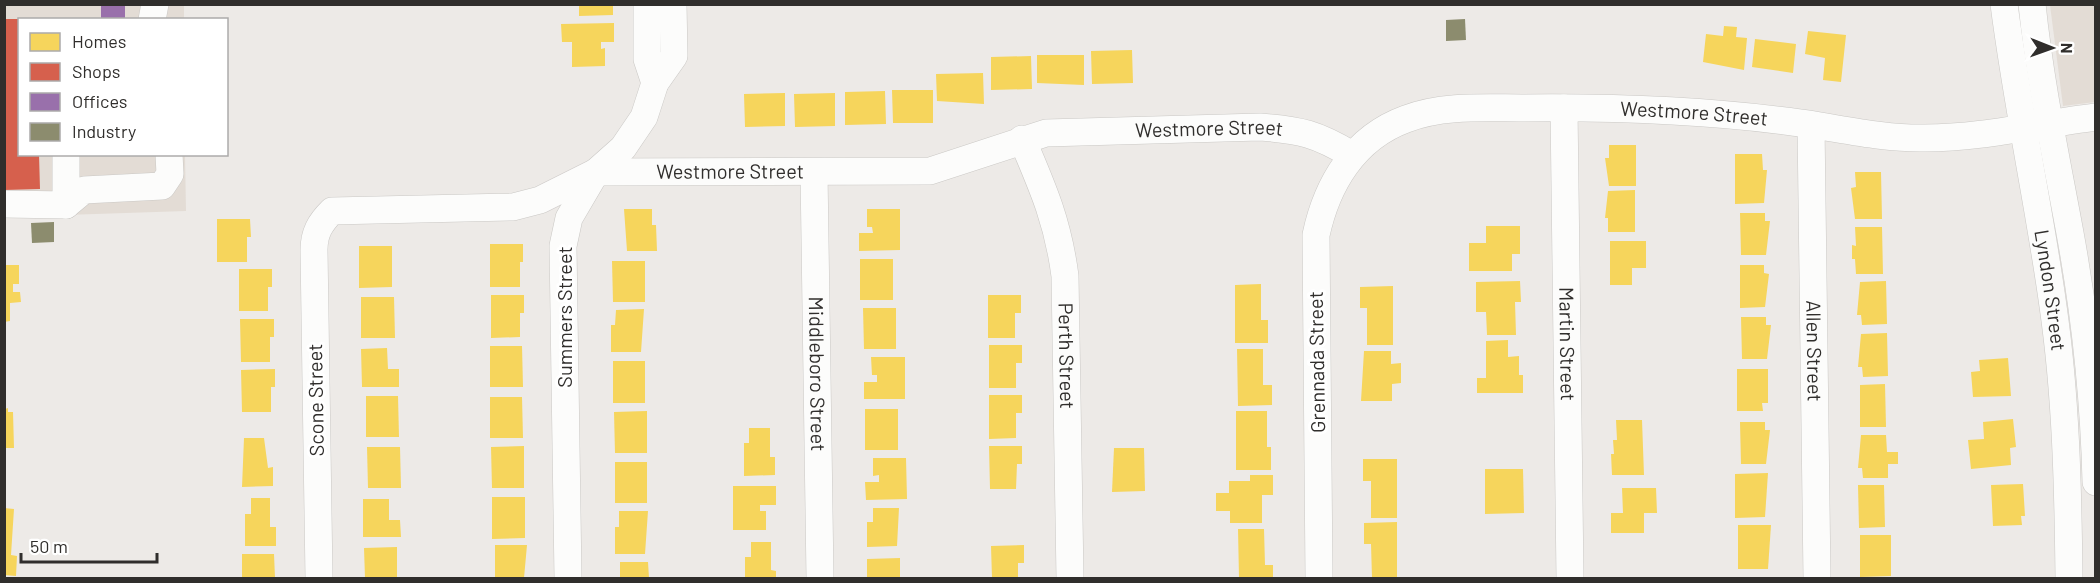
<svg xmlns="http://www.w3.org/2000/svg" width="2100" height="583" font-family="Barlow,sans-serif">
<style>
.built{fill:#e3dcd5}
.homes{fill:#f6d55c}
.shops{fill:#d6604d}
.offices{fill:#9970ab}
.industry{fill:#8c8c6e}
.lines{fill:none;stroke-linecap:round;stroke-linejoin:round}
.minor-casing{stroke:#cac8c5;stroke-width:28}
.minor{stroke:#fcfcfb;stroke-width:27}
.labels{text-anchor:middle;stroke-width:6;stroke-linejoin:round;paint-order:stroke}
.street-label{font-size:20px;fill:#302e2c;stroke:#fff}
</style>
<rect width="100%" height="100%" fill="#edeae7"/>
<g class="built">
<path d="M4,5H184V19L20,20V154L185,155L186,211L5,217Z"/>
<path d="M2050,5H2095V102L2063,106Z"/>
</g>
<g class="homes">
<path d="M579,4H613V15L579,16Z"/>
<path d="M614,23V42H601V49L605,48V66L572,67V42H562L561,24Z"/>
<path d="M1724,26L1737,27L1736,37L1747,38L1744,70L1703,62L1706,34L1723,36Z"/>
<path d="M1808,31L1846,35L1841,82L1823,80L1825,58L1805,54Z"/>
<path d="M1755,39L1796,44L1793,73L1752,67Z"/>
<path d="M1132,50L1133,83L1092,84L1091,51Z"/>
<path d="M1037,55H1084V85L1037,83Z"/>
<path d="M1031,56L1032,89L991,90V57Z"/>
<path d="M983,73L984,104L937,101L936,74Z"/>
<path d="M892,90H933V123H893Z"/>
<path d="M885,91L886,124L845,125V92Z"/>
<path d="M785,93V126L745,127L744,94Z"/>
<path d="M835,93V126L795,127L794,94Z"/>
<path d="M1609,145H1636V186H1609L1605,158H1609Z"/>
<path d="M1735,154H1762L1763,170H1767L1764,203L1735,204Z"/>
<path d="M1855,172H1881L1882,219H1855L1851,188L1856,187Z"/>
<path d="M1635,190V232H1608V218H1605L1608,191Z"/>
<path d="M624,209H652V225H656L657,251H627Z"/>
<path d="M867,209H900V250L859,251V233H873L872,227H867Z"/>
<path d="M1740,213H1765V221H1770L1766,255H1741Z"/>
<path d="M217,219H250L251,237H247V262H217Z"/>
<path d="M1486,226H1520V254H1512V271H1469V243H1486Z"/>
<path d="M1855,227H1882L1883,274H1856L1855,259H1852V245L1856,246Z"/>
<path d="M1610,241H1646V268H1632V285H1610Z"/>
<path d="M490,244H523V262H520V287H490Z"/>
<path d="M359,246H392V287L359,288Z"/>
<rect x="860" y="259" width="33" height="41"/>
<path d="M612,261H645V302H613Z"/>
<path d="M4,265H19V284H13V292H20L21,302L10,303V321L4,322Z"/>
<path d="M1740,265H1764V273L1769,274L1765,307L1740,308Z"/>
<path d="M239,269H272V287H268V311H239Z"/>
<path d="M1520,281L1521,302H1515L1516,335H1487L1486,312H1476V282Z"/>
<path d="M1886,281L1887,324L1862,325L1861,315H1857L1860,282Z"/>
<path d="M1261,284V320H1268V343H1235V285Z"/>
<path d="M1393,286V345H1367V308H1360V287Z"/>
<path d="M491,295H524V313H520V337L491,338Z"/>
<path d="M988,295H1021V313H1015V338H988Z"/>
<path d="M361,297H394L395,338H361Z"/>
<path d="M863,308H896V349H864Z"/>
<path d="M644,309L641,352H611V325H615L616,310Z"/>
<path d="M1741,317H1766V325H1771L1767,359H1742Z"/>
<path d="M240,319H274V337H270V362H241Z"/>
<path d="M1887,333L1888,376L1863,377L1862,367H1858L1861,334Z"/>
<path d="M1508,340V357L1519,356V375H1523V393H1477V378H1486V341Z"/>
<path d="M989,345H1022V363H1016V388H989Z"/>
<path d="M490,346H522L523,387H490Z"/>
<path d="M387,348L388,369H399V387H362L361,349Z"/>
<path d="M1237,349H1263V385H1272V405L1238,406Z"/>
<path d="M1364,351H1391V364L1401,363V383L1392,384V401H1361Z"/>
<path d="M871,357H905V399H864V382H877V375H872Z"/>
<path d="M2008,358L2011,396L1973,397L1971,372L1980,371L1979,360Z"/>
<rect x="613" y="361" width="32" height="42"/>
<path d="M275,369V387H271V412H242L241,370Z"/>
<path d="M1737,369H1768V403H1762L1763,411H1737Z"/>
<path d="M1885,384L1886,427H1860V385Z"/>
<path d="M989,395H1022V413H1016V438L989,439Z"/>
<path d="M366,396H398L399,437H366Z"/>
<path d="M490,397H522L523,438H490Z"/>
<path d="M8,408V412H13L14,448H5V409Z"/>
<rect x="865" y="409" width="33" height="41"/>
<path d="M647,411V453H615L614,412Z"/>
<path d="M1236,411H1267V447H1271V470H1236Z"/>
<path d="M2013,419L2016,447L2010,448L2011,465L1971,469L1968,440L1984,439L1983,422Z"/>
<path d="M1616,420H1642L1644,475H1612L1611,454H1614L1613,440H1617Z"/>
<path d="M1740,422H1765V430H1770L1766,464H1741Z"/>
<path d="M749,428H770V457H775V475L744,476V443H749Z"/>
<path d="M1861,435H1886L1887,452H1898V464H1888V478H1863L1862,468H1858Z"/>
<path d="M244,438H264L268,468L273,467V486L242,487Z"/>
<path d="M524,446V488H492L491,447Z"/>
<path d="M989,446H1022V464H1017L1016,489H990Z"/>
<path d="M367,447H400L401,488H368Z"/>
<path d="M1114,448H1144L1145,491L1112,492Z"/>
<path d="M873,458H906L907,499L866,500L865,482H879V475L873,476Z"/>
<path d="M1363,459H1397V518H1371V481H1363Z"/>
<rect x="615" y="462" width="32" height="41"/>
<path d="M1485,469H1523L1524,513L1485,514Z"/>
<path d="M1768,473L1765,517L1735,518V474Z"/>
<path d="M1250,475H1273V495H1262V523H1230V511H1216V493H1229V481H1250Z"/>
<path d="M2023,484L2025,516H2021L2022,525L1993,526L1991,485Z"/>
<path d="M1858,485H1884L1885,527L1859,528Z"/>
<path d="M733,486H776V505H760V511H766V530H733Z"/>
<path d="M1622,488H1656L1657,513H1644V533H1611V513H1623Z"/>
<path d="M492,497H525V538L492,539Z"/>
<path d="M251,498H270V527H276V546H245V514H251Z"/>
<path d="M363,499H389V520H400L401,537H363Z"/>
<path d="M4,508L14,509L11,555L17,556L16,576L4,575Z"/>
<path d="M873,508H899L897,546L867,547V522H873Z"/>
<path d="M619,511H648L645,554H615V527H619Z"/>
<path d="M1397,522V578H1372L1371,544H1364V523Z"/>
<path d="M1738,525H1771L1768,569H1738Z"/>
<path d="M1238,529H1264L1265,565H1273V578H1239Z"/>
<path d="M1860,535H1891V576L1860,577Z"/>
<path d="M751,542H771V570L776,571V578H745V557H751Z"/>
<path d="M495,545H527L524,578H495Z"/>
<path d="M1024,545V563H1018V578H992L991,546Z"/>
<path d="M397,547V578H365L364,548Z"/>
<path d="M242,554H274L275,578H242Z"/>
<path d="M900,558V578H867V559Z"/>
<path d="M620,562H648L649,578H620Z"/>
</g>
<path class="shops" d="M4,19H20V154H39L40,189L4,190Z"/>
<rect class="offices" x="101" y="4" width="24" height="16"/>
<g class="industry">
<path d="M1465,19L1466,40L1446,41V20Z"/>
<path d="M54,222V242L32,243L31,223Z"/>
</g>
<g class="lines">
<defs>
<g id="minor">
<path d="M647,4V59L655,83"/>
<path id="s1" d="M2004,4C2017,106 2039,205 2053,306C2066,396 2068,487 2069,578"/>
<path d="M2032,4C2040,82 2056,157 2070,233C2085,315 2094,400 2096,482"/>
<path d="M152,20L155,4"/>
<path id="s2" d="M1564,108L1570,578"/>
<path id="s3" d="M1811,125L1817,578"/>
<path id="s4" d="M1022,139C1043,188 1058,222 1065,276L1070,578"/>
<path id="s5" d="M814,172L820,578"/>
<path d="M4,204L66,205L84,190L162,186L170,174L169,154"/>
<path d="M66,205V154"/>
<path id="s6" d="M319,578L314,250C314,233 320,223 332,211L513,207L540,200L596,172L930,171L1046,133L1260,127C1301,130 1317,134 1352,155"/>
<path d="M568,578L563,246L569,218L596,172L623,148L644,117L655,83L674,56L673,4"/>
<path id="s7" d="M1319,578L1316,235C1327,184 1354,138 1406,119C1443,105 1484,108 1522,108C1610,107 1698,110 1785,121C1831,126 1878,139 1925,138C1981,138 2039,124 2096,117"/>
</g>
</defs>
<use href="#minor" class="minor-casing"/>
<use href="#minor" class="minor"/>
</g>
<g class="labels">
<g class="street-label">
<text dy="7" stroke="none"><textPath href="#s7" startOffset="786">Westmore Street</textPath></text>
<text dy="7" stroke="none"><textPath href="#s6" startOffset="1263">Westmore Street</textPath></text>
<text dy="7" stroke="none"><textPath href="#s6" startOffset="778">Westmore Street</textPath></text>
<text dy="7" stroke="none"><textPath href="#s1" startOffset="290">Lyndon Street</textPath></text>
<text transform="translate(565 317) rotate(-90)" y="7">Summers Street</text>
<text dy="7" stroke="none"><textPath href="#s2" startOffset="236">Martin Street</textPath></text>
<text dy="7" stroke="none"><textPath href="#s3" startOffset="226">Allen Street</textPath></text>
<text dy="7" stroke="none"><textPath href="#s4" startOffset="224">Perth Street</textPath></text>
<text transform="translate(1317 362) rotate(-91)" y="7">Grennada Street</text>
<text dy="7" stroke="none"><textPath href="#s5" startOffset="202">Middleboro Street</textPath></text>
<text transform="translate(316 400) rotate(-91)" y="7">Scone Street</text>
</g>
</g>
<rect width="2100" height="583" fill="none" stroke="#302e2c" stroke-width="12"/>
<rect x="18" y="18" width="210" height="138" fill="#ffffff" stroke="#acabab" stroke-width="1.5"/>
<rect x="30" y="33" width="30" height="18" fill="#f6d55c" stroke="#acabab" stroke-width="1.5"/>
<text x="72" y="48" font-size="18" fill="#302e2c">Homes</text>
<rect x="30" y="63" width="30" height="18" fill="#d6604d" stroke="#acabab" stroke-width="1.5"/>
<text x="72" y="78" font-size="18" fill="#302e2c">Shops</text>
<rect x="30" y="93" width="30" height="18" fill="#9970ab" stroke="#acabab" stroke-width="1.5"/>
<text x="72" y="108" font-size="18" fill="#302e2c">Offices</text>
<rect x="30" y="123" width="30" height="18" fill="#8c8c6e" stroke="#acabab" stroke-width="1.5"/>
<text x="72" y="138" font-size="18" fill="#302e2c">Industry</text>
<g transform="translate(2052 48) rotate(91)" stroke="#ffffff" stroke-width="4.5" paint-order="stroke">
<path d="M0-4.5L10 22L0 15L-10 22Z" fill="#302e2c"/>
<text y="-9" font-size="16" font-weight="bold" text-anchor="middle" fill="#302e2c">N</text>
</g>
<path d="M21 553v9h136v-9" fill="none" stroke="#302e2c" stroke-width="3"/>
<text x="30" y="553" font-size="18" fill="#302e2c" stroke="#ffffff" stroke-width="4.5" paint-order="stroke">50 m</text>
</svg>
